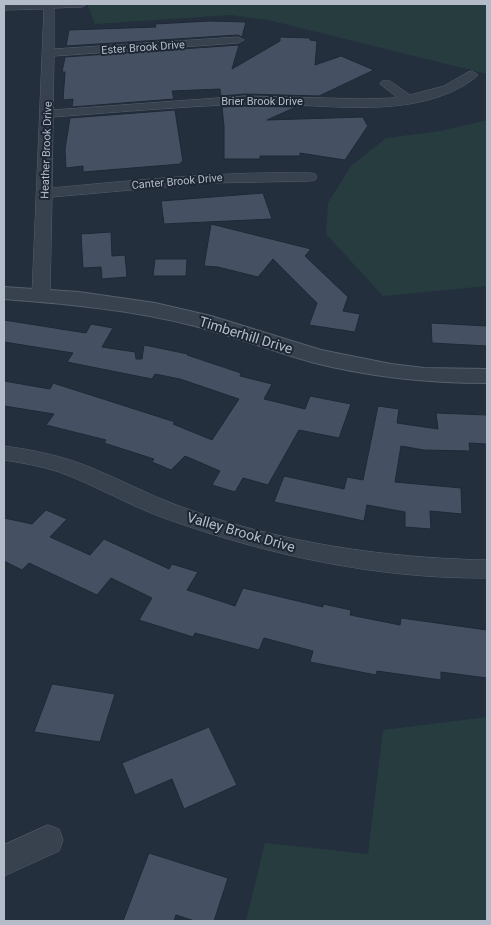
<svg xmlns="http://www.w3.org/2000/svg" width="491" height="925" font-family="Roboto,sans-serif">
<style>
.green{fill:#263c3f}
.building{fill:#455162;stroke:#1f2835}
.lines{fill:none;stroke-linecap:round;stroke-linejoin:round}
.minor-casing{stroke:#565f6c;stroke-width:1}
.tertiary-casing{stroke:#565f6c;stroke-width:2}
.minor{fill:#38414e;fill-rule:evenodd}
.tertiary{fill:#38414e;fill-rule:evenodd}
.labels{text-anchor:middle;stroke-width:4;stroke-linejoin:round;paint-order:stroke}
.far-street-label{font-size:11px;fill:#b4bcc9;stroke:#1d2633}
.street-label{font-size:14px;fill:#b4bcc9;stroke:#1d2633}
</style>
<rect width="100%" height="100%" fill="#242f3e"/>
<g class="green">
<path d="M87,4H487V74L268,20L231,15L95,24Z"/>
<path d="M487,120V286L383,296L326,234L328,203L351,166L386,138L441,131Z"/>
<path d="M487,717V921H246L265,843L368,854L383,730Z"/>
</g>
<g class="building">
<path d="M210,21L246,22L242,37L238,35L66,46L69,30L156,27L155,24Z"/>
<path d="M280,37L310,38V40L317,41L315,65L341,56L374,70L319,96L245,94L221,96L220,89L172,91L174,99L72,107L73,99L63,100L65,72H62L65,57L239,45L232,69L280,41Z"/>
<path d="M242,106L296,107L267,120L363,117L367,125L369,124L345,160L300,153V156H260V159H224V126L222,107Z"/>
<path d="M175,110L183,162H181V164L83,172V166L66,168L65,149L70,118Z"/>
<path d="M263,193L272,219L164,224L161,201Z"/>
<path d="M211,224L311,249L305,256L348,297L343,311L360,314L355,332L309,325L317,303L273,259L258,277L218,267L204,266Z"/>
<path d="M111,232L112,256L125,255L127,277L102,279L101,267L83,268L81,234Z"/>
<path d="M155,259H187L186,276H153Z"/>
<path d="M4,320L86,333L91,324L113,328L102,347L135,352L136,359H142L144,345L188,354L187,355L241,373L240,376L272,384L264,399L305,409L310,396L351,404L339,438L299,430L268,485L243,478L235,492L212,485L220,471L185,456L171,470L152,462L154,459L104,443L106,440L46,425L54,414L4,406V381L50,389L53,383L175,422L173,424L212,440L239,399L180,379L155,374L152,379L67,362L73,353L4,342Z"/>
<path d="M431,323L487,326V346L432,343Z"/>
<path d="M378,406L399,409L397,423L438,429L436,413L487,415V444L469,443L470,451L424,450L401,446L395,482L461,488L462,514L430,511L431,529L405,527V512L367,505L364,521L274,502L284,476L344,489L347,477L363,480Z"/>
<path d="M46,510L67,519L50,537L90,555L104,539L169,569L172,564L198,572L187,590L235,606L243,588L323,607V604L351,610L350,615L400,625L401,618L487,630V678L441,672V680L377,671L376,675L310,662L313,651L264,638L259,650L195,633L193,637L139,620L152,598L111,578L97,595L29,563L22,570L4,561V518L32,524Z"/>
<path d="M52,684L115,694L100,742L34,732Z"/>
<path d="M209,727L237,785L184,809L172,779L135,795L122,763Z"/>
<path d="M149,853L228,878L214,921H195L176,915L174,921H123Z"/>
</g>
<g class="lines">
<defs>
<g id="minor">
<path d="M4,4H87L82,7L54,8V49L238,37L244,40L238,43L54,56L53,110L245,96L363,99L393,98L397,97L380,84L382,81H390L410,95L444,86L468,72L472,71L478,75C474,80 468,82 463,86C400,122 311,101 242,104C179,107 116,112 53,117L52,188C138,180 223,171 310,173L315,174L317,177L315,180L310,181L210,183L52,197L50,295L47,299L41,300L35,299L32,295L44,9L4,10Z"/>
<path d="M4,446C34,450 63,456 92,468C121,480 149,495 179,506C277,542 382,558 487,560V578C377,579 267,555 164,518C128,505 95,485 59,472C41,466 23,463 4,460Z"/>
<path d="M48,825L59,829L63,840L59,851L4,876V845Z"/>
</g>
<path id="tertiary" d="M4,287L79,292L155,303L211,316L321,350L391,364L424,368L487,369V383C427,383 369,377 311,362C272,351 234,336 195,326C132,310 69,304 4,299Z"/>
</defs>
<use href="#minor" class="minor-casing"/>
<use href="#tertiary" class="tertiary-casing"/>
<use href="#minor" class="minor"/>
<use href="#tertiary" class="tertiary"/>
</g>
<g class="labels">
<g class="far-street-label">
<text transform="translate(143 47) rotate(-4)" y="4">Ester Brook Drive</text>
<text x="262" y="105">Brier Brook Drive</text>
<text transform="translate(46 150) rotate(-88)" y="4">Heather Brook Drive</text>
<text transform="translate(177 181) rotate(-5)" y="4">Canter Brook Drive</text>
</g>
<g class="street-label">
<text transform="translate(246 335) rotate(17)" y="5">Timberhill Drive</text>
<text transform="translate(241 532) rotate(16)" y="5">Valley Brook Drive</text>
</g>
</g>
<rect width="491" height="925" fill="none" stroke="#b4bcc9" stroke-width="10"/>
</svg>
